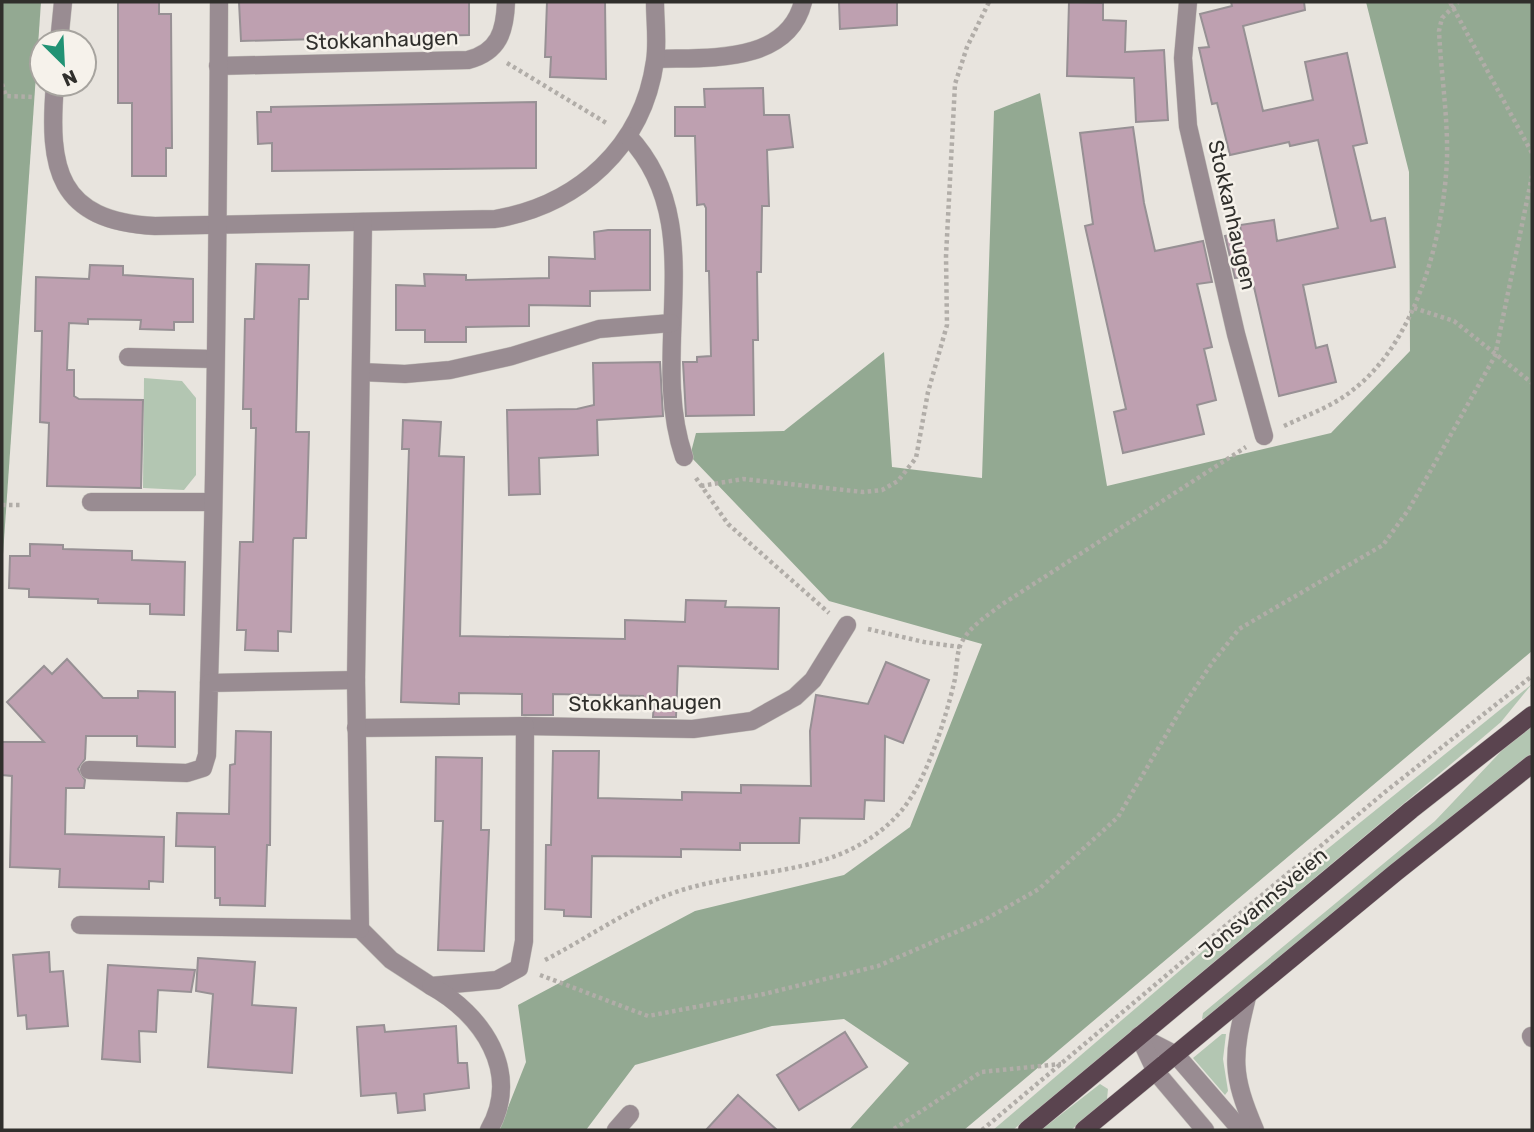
<svg xmlns="http://www.w3.org/2000/svg" width="1534" height="1132" font-family="Rubik,sans-serif">
<style>
.green{fill:#b3c6b2}
.forest{fill:#93a992}
.building{fill:#bea0b0;stroke:#979094;stroke-width:2}
.lines{fill:none;stroke-linecap:round;stroke-linejoin:round}
.minor-casing{stroke:#c3c0ba;stroke-width:19}
.major-casing{stroke:#c3c0ba;stroke-width:19}
.path{stroke:#b1ada8;stroke-width:4.5;stroke-dasharray:3.5 3.5;stroke-linecap:butt}
.minor{stroke:#998c92;stroke-width:18}
.major{stroke:#5a444f;stroke-width:18}
.labels{text-anchor:middle;stroke-width:5;stroke-linejoin:round;paint-order:stroke}
.street-label{font-size:21px;fill:#302f2c;stroke:#f6f2eb}
</style>
<rect width="100%" height="100%" fill="#e8e4de"/>
<g class="green">
<path d="M144,378L182,381L196,398V475L184,490L143,488Z"/>
<path d="M1532,684L1501,722L1481,739L1013,1130H993L1238,921Z"/>
<path d="M1532,725V753L1209,1017L1202,1019L1203,1013L1435,821L1509,743Z"/>
<path d="M1222,1034H1226L1223,1059L1228,1091L1225,1095L1193,1058Z"/>
<path d="M1100,1084L1108,1089L1107,1099L1071,1130H1041Z"/>
</g>
<g class="forest">
<path d="M2,2H41L2,569Z"/>
<path d="M1366,2H1532V651L964,1130H849L909,1063L844,1019L772,1026L635,1065L586,1130H499L526,1062L518,1005L695,911L844,875L910,827L982,644L829,601L690,456L696,433L784,431L884,352L892,467L982,478L994,111L1040,93L1107,486L1331,433L1410,351L1409,172Z"/>
</g>
<g class="building">
<path d="M118,2H159V14H171L172,148H166V176H132V103H118Z"/>
<path d="M239,2H469V35L241,41Z"/>
<path d="M547,2H605L606,79L550,77L551,57H545Z"/>
<path d="M839,2H897V25L840,29Z"/>
<path d="M1069,2L1103,3V20L1126,21L1125,52L1164,50L1168,120L1136,122L1134,78L1067,76Z"/>
<path d="M1231,2H1304L1305,10L1243,26L1263,111L1313,100L1305,62L1347,53L1367,143L1353,146L1371,221L1385,218L1395,267L1303,285L1316,348L1327,345L1336,382L1279,396L1254,287L1250,288L1248,277L1235,278L1225,236L1241,232L1240,225L1274,220L1277,241L1338,228L1318,140L1290,146L1289,142L1230,155L1217,103L1212,104L1199,48L1209,47L1200,14L1232,6Z"/>
<path d="M763,88L764,115H789L793,147L767,150L769,206H762L761,272H757L758,340H753L754,415L686,416L683,362H697V357L711,356L709,271H706V208L704,204L697,205L695,136H675V107H705L704,89Z"/>
<path d="M536,102V168L272,171V143L258,144L257,112H271V107Z"/>
<path d="M1133,127L1144,203L1155,251L1203,241L1212,282L1197,284L1212,347L1204,349L1216,400L1197,405L1204,434L1123,453L1114,412L1126,409L1085,226L1093,224L1080,133Z"/>
<path d="M608,230H650V290L590,291V306L529,305V326L466,327V342H425V330H396V285L425,286L424,274L466,275V280L549,278V257L595,259L594,232Z"/>
<path d="M256,264L309,265L308,299H299L296,432H309L306,538H294L293,540L291,632L278,631V651L245,650L246,630H237L240,542H253L256,428H251V409H243L245,319H254Z"/>
<path d="M90,265L123,266V275L193,279V322H174V330L140,329L141,320L88,319V324L69,323L67,370H74V396L79,399L143,400L141,488L47,486L49,423L40,422L42,331H35L36,277L89,279Z"/>
<path d="M660,362L663,416L597,420L598,455L539,458L540,494L509,495L507,410L577,409L594,405L593,363Z"/>
<path d="M403,420L441,422L439,456L464,457L460,636L625,639V620L685,622L686,600L726,601L725,607L779,608L778,669L678,666L676,717H653L654,702L643,701V696L553,694V715H522V694L459,693V704L401,702L409,449H402Z"/>
<path d="M30,544L63,545V549L132,551V560L185,562L184,615L150,614V604L98,603V599L29,597V589L9,588L10,556H30Z"/>
<path d="M67,659L103,698H138V691L175,692V747L137,746V736H86L85,759L78,769L85,780L84,788H66L65,834L164,837L163,882L149,881V889L59,887L60,869L10,867L12,776L2,775V742H44L7,702L44,666L52,674Z"/>
<path d="M886,662L929,680L903,743L885,736L884,801L865,800L864,819L800,818L799,843H740V850L681,849V857L592,856L591,917L564,916V910L545,909L546,845H551L553,751H599L598,798L682,800V792L741,793V785L811,786L810,731L816,695L868,704Z"/>
<path d="M236,731L271,732L270,845H267L265,906L220,905V898H215V847L176,846L177,813L229,814L230,765L235,764Z"/>
<path d="M436,757L482,758L481,830H489L484,951L438,950L443,821H435Z"/>
<path d="M49,952L50,972L63,971L68,1026L27,1029L26,1015L18,1016L13,955Z"/>
<path d="M198,958L255,962L252,1005L296,1008L292,1073L208,1067L213,994L196,991Z"/>
<path d="M108,965L195,970L191,992L158,990L156,1032L139,1031L140,1062L102,1059Z"/>
<path d="M384,1025L385,1032L456,1026L458,1063H467L469,1088L424,1094L425,1110L398,1113L396,1093L361,1096L357,1027Z"/>
<path d="M845,1032L867,1067L799,1110L777,1075Z"/>
<path d="M738,1095L777,1130H706Z"/>
</g>
<g class="lines">
<defs>
<g id="minor">
<path d="M1188,2L1183,58L1188,126L1236,334L1264,436"/>
<path d="M59,42L63,2"/>
<path d="M656,59C707,57 787,65 803,2"/>
<path d="M218,66L468,60C499,52 505,31 506,2"/>
<path d="M55,84C48,168 57,221 155,226L495,219C578,205 643,147 655,61C658,42 655,21 655,2"/>
<path d="M628,136C712,225 647,349 684,457"/>
<path d="M128,357L214,359"/>
<path d="M361,372L405,374L450,370L512,356L599,329L671,323"/>
<path d="M91,502H211"/>
<path d="M209,683C216,456 218,229 219,2"/>
<path d="M525,726L693,729L752,721L795,697L813,680L847,625"/>
<path d="M356,728L525,726L524,941L519,968L497,980L431,986L391,960L360,929"/>
<path d="M89,770L187,773L203,768L207,755L209,683L356,680"/>
<path d="M80,925L360,929L356,680L363,222"/>
<path d="M431,986C482,1014 522,1072 489,1130"/>
<path d="M1247,997C1232,1057 1231,1074 1255,1130"/>
<path d="M1139,1036L1176,1055L1241,1130"/>
<path d="M1139,1036L1156,1072L1205,1130"/>
<path d="M1531,1036L1532,1038"/>
<path d="M616,1130L630,1114"/>
</g>
<g id="major">
<path d="M1027,1130L1411,810L1532,715"/>
<path d="M1084,1130L1395,873L1532,764"/>
</g>
</defs>
<use href="#minor" class="minor-casing"/>
<use href="#major" class="major-casing"/>
<g class="path">
<path d="M1450,2L1532,153"/>
<path d="M507,63L608,124"/>
<path d="M2,84L6,96L32,97"/>
<path d="M1414,308L1454,321L1532,383"/>
<path d="M1284,426C1307,415 1334,406 1354,389C1417,340 1444,235 1447,158C1448,117 1441,73 1439,31L1442,18L1458,2"/>
<path d="M696,478L728,524L829,613"/>
<path d="M701,486L743,479L863,492L882,490L898,481L916,458L928,392L947,325L946,256L955,84L967,47L989,2"/>
<path d="M2,505H21"/>
<path d="M868,629L924,642L960,647"/>
<path d="M545,960C590,937 633,905 682,890C759,866 844,878 902,810C926,781 945,721 954,683C957,672 956,657 960,646C967,628 987,616 1001,605L1246,447"/>
<path d="M540,975L648,1016L764,994L878,966L986,919L1039,889L1118,817L1183,706L1212,663L1239,629L1383,545L1409,509L1495,356L1532,176"/>
<path d="M894,1129L981,1072L1061,1064"/>
<path d="M982,1130L1385,792L1532,676"/>
</g>
<use href="#minor" class="minor"/>
<use href="#major" class="major"/>
</g>
<g class="labels">
<g class="street-label">
<text transform="translate(382 40) rotate(-2)" y="7">Stokkanhaugen</text>
<text transform="translate(1232 215) rotate(77)" y="7">Stokkanhaugen</text>
<text transform="translate(645 703) rotate(-1)" y="7">Stokkanhaugen</text>
<text transform="translate(1263 903) rotate(-40)" y="7">Jonsvannsveien</text>
</g>
</g>
<rect width="1534" height="1132" fill="none" stroke="#302f2c" stroke-width="7"/>
<g transform="translate(63 63) rotate(156)"><circle r="33" fill="#f6f2eb" stroke="#a7a49f" stroke-width="2"/>
<path d="M0-5L12 26L0 18L-12 26Z" fill="#219274"/>
<text y="-10" font-size="19" font-weight="bold" text-anchor="middle" fill="#302f2c">N</text>
</g>
</svg>
